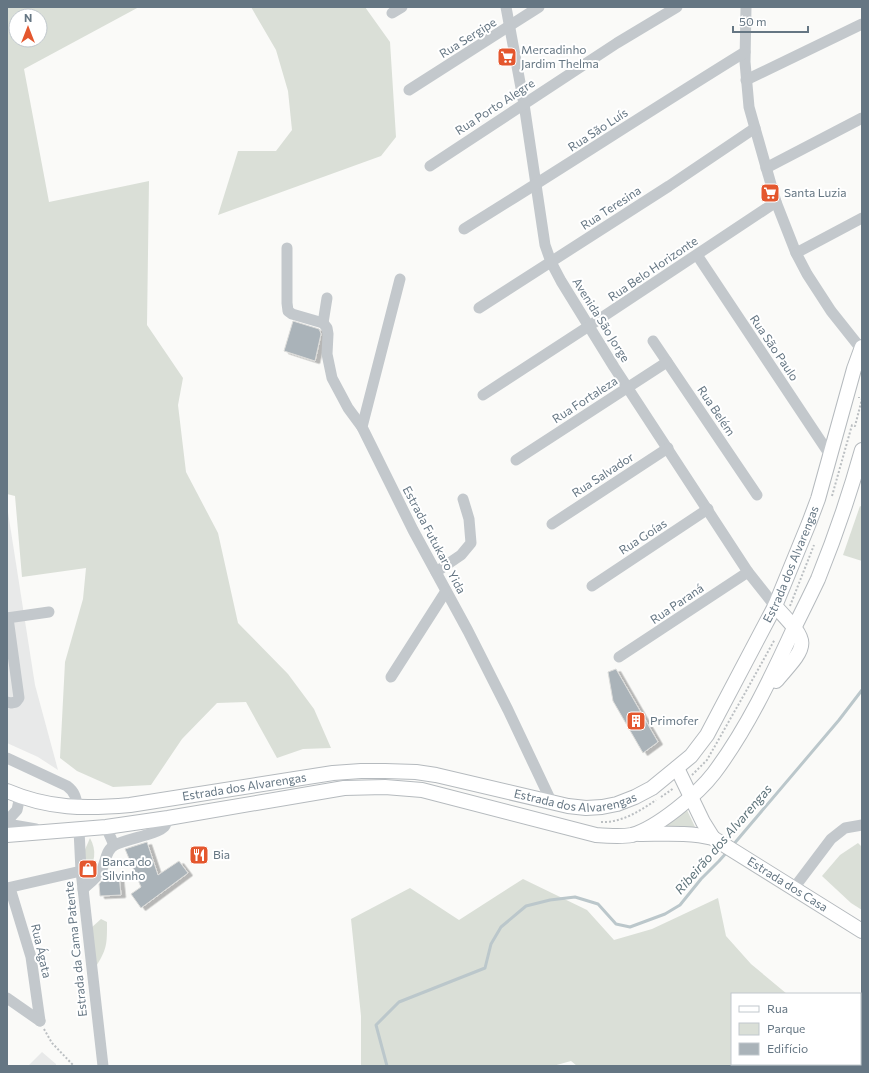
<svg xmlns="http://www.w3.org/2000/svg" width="869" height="1073" font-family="Commissioner,sans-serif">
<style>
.built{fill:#e8e9e9}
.green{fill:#dadfd7;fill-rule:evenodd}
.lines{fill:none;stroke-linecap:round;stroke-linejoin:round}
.stream{stroke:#bbc7cb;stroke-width:3}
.building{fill:#aab3b9;stroke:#dcdcda;filter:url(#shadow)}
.major-casing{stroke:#b5babe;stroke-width:16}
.path{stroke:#bbbfc2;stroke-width:2;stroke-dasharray:2 2;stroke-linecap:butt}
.minor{stroke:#c3c8cc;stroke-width:11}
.major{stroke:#fff;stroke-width:14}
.labels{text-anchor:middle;stroke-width:4;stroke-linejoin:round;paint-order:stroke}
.street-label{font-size:12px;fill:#657683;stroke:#fff}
.poi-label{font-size:12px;fill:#657683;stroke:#fff;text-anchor:start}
.water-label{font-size:13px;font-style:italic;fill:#60757c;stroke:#fff}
</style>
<defs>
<filter id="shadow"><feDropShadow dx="4.5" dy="2.5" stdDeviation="0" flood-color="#0004"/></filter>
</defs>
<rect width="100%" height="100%" fill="#fafaf8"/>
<g class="built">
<path d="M7,506L35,685L58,770L38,757L7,743Z"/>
<path d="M42,1052L56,1064V1066H28Z"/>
</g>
<g class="green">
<path d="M7,7H139L24,69L49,202L149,181L147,325L183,378L178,405L186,472L218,533L238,623L288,674L314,709L331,748L303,749L277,758L246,702L217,703L182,739L151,785L113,787L77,771L60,758L65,662L83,599L86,568L22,577L15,496L7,494ZM16,16H40V40H16Z"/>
<path d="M251,7H365L390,42L396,137L381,156L218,215L238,151H276L292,130L288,91L276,50Z"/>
<path d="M860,506L862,507V561L843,555Z"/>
<path d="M686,808L696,829L661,826Z"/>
<path d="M90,838C97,851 95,862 87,874L84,852Z"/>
<path d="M858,843L862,847V910L851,903L822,876L840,855Z"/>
<path d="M523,879L587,910L614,940L652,929L718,898L726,936L751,964L787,994H732V1064H860V1054L862,1056V1066H577L571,1061L553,1066H361V1016L351,919L410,888L459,920Z"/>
<path d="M101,919L107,922C107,945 107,949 95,968L91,928Z"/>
</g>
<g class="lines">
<g class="stream">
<path d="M733,845L839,720L862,690"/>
<path d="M387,1066L376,1025L399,1002L485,968L491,944L501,927L526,906L550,900L575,897L598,904L616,924L630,927L665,914L680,905L701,879L719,861L728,851"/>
</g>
</g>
<g class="building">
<path d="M293,321L319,329L320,331L321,334L315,361L284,351Z"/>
<path d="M616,669L658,742L643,753L613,701L608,672Z"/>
<path d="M147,842L158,875L179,861L188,873L141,908L131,894L141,887L125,849Z"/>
<path d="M119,875L121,895L100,896L99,884L106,876Z"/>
</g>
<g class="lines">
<defs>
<g id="major">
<path d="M775,606C810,644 810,642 776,681"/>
<path d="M677,768L703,822L713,838"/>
<path id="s1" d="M7,791C49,809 85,809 130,805L333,773L361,771H385L416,772L436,775L568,806L586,808L602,807L617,804L635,797L652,788L691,756L707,735L775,606L809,523L818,499L854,369L862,347"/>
<path id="s2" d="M639,834C664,834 689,832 713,838L862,931"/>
<path d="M7,835L106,827L168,818L344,788L385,787L422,790L596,835C608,836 621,837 632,835C657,828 698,794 714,773C747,729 771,678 794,628C802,612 810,596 818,579C835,537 850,493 862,450"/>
</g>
</defs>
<use href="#major" class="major-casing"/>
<g class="path">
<path d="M832,496L852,425L855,426L862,399L859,398V397"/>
<path d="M790,606L814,545"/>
<path d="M692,775L707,760L745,693L775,639"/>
<path d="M661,797L674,788"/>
<path d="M601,822C621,823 640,811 656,800"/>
<path d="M44,1029L52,1043L74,1066"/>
</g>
<g class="minor">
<path d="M506,7L524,104L545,245L551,262L561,281L614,367L748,572L775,606"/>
<path d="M746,7L745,62L749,107L776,202L796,253L807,274L831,311L862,350"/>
<path d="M392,13L402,7"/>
<path d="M746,80L862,24"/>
<path d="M409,90L539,7"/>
<path d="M430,166L617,43L677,7"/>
<path d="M766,168L862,118"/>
<path d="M464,229C558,171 651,110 745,52"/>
<path d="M287,248V303L288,311L292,314L323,323L327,328L328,334L327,354L332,378L348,408L362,427"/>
<path d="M796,253L862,218"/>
<path d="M697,255L830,455"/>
<path d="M400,279L362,427L413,530L468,631L508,710L552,803"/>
<path d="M479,308L669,186L755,128"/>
<path d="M323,323L327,298"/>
<path d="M653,341L757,495"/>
<path d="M483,395L589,326L776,202"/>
<path d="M516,460L667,362"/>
<path d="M552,524L668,448"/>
<path d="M436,572L461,555L471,543L469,519L463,499"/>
<path d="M592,586L708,509"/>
<path d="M7,618L49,612"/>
<path d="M619,657L748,572"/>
<path d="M391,677L446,591"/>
<path d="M7,702L11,703L16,702L19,698L8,618"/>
<path d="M7,758L67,786C75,792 76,798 78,808"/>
<path d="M7,821L17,810L20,796"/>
<path d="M7,824L36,829"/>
<path d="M106,827L114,845"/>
<path d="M79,830L81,871L103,1066"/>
<path d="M7,888L81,871"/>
<path d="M10,888L31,957L40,1021"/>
<path d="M794,888L831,839L845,828L862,825"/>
<path d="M83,889C90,883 98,877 102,869C106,861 106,849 115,845C126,839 158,834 164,827C166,825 167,821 168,818"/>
<path d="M7,998L40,1021"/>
</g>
<use href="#major" class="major"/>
</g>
<defs>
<symbol id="supermarket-square" viewBox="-11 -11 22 22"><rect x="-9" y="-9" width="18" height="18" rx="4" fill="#e4572e" stroke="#fff"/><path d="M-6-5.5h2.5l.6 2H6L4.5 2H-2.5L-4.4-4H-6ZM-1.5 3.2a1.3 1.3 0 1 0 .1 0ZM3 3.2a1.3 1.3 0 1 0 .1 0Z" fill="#fff"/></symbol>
<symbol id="building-square" viewBox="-11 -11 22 22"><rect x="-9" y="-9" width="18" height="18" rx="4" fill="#e4572e" stroke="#fff"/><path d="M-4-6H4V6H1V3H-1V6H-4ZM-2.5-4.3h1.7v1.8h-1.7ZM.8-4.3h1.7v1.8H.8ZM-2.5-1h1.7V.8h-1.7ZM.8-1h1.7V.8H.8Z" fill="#fff"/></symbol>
<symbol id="restaurant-square" viewBox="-11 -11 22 22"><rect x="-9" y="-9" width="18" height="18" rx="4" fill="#e4572e" stroke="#fff"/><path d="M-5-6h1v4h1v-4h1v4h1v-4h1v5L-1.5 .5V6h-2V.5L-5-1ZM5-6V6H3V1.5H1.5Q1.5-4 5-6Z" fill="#fff"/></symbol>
<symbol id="shop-square" viewBox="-11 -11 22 22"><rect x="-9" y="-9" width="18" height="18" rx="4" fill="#e4572e" stroke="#fff"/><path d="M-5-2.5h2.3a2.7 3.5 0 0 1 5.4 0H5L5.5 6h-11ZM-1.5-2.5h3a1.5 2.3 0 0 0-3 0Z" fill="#fff"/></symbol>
</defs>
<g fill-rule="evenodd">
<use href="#supermarket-square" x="496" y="46" width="22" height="22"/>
<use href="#supermarket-square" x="759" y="182" width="22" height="22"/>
<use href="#building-square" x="625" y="710" width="22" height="22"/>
<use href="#restaurant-square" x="188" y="844" width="22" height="22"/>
<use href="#shop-square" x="77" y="858" width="22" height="22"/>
</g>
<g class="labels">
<g class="street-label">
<text transform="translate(468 38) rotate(-32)" y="4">Rua Sergipe</text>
<text transform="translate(495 107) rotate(-33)" y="4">Rua Porto Alegre</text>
<text transform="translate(598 130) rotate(-33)" y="4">Rua São Luís</text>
<text transform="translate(611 208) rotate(-33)" y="4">Rua Teresina</text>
<text transform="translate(653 269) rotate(-34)" y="4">Rua Belo Horizonte</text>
<text transform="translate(601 320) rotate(58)" y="4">Avenida São Jorge</text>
<text transform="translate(774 348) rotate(56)" y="4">Rua São Paulo</text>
<text transform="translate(585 400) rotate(-33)" y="4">Rua Fortaleza</text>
<text transform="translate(716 411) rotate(56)" y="4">Rua Belém</text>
<text transform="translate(603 475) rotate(-33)" y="4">Rua Salvador</text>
<text transform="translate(643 537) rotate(-33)" y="4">Rua Goías</text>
<text transform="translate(434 540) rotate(62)" y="4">Estrada Futukaro Yida</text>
<text dy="4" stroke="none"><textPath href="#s1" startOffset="925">Estrada dos Alvarengas</textPath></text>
<text transform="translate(677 604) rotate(-34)" y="4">Rua Paraná</text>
<text dy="4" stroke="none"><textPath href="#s1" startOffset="241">Estrada dos Alvarengas</textPath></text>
<text dy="4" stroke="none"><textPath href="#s1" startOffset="577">Estrada dos Alvarengas</textPath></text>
<text dy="4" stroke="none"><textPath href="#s2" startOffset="162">Estrada dos Casa</textPath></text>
<text transform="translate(76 949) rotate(-96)" y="4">Estrada da Cama Patente</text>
<text transform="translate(41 951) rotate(77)" y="4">Rua Ágata</text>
</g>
<g class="poi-label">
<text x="521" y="54">Mercadinho<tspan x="521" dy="14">Jardim Thelma</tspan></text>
<text x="784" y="197">Santa Luzia</text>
<text x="650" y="725">Primofer</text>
<text x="213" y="859">Bia</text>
<text x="102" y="866">Banca do<tspan x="102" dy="14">Silvinho</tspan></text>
</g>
<g class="water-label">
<text transform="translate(723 839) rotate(-49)" y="5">Ribeirão dos Alvarengas</text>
</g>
</g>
<rect width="869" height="1073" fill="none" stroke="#657683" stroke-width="16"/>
<rect x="731" y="993" width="130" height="72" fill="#ffffff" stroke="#c1c8cd"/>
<rect x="739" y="1006" width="20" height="6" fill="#ffffff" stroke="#c1c8cd"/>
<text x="767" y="1013" font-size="12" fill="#657683">Rua</text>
<rect x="739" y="1023" width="20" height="12" fill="#dadfd7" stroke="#c1c8cd"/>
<text x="767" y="1033" font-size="12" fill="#657683">Parque</text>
<rect x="739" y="1043" width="20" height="12" fill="#aab3b9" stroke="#c1c8cd"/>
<text x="767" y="1053" font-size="12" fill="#657683">Edifício</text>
<g transform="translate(28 28)"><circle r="19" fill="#ffffff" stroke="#c1c8cd"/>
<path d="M0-3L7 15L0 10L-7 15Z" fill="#e4572e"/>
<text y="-6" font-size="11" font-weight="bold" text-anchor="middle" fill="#657683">N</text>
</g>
<path d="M733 26v6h75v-6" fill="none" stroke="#657683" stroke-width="2"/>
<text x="739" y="26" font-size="12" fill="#657683" stroke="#ffffff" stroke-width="3" paint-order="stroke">50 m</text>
</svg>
